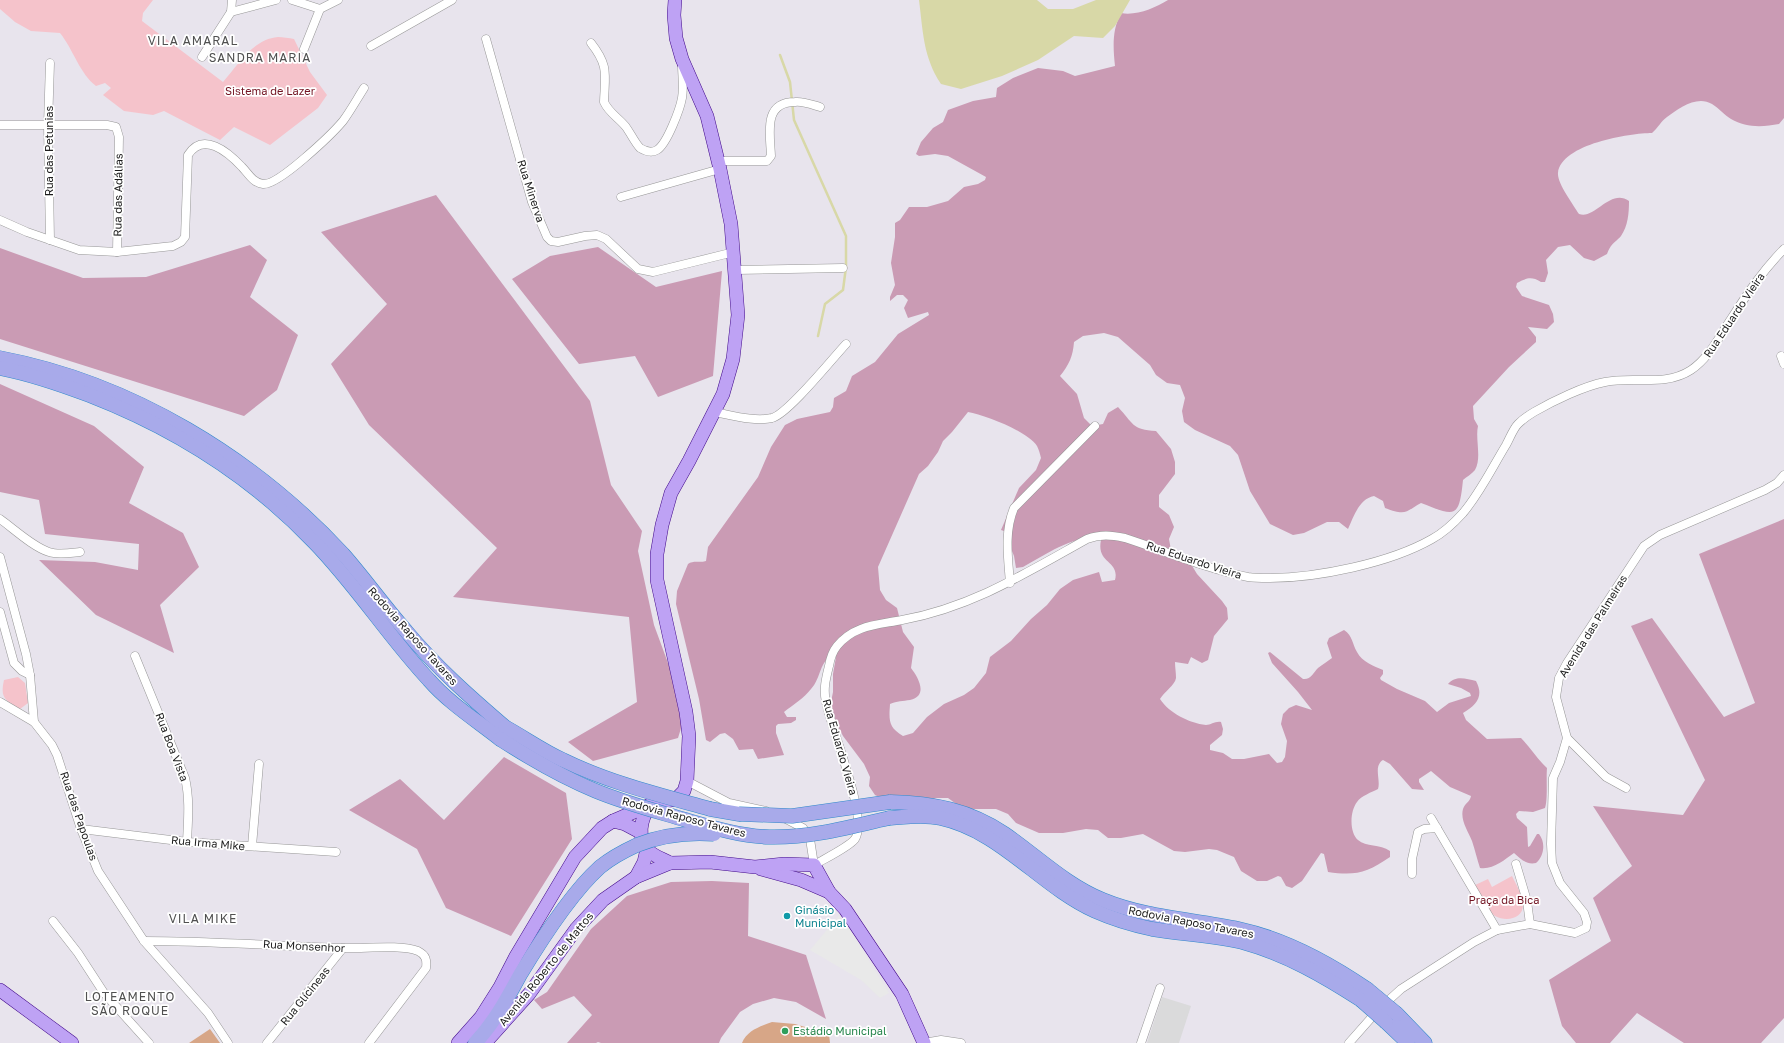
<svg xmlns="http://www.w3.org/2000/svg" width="1784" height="1043" font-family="'Golos Text',sans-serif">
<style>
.residential{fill:#dadadb}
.forest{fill:#ca9bb4;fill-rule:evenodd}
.park{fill:#f5c3cb}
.pitch{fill:#d7a687}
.parking{fill:#e9e9e9}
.water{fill:#d8d8a7}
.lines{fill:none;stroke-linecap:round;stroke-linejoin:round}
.stream{stroke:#d8d8a7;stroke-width:2.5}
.minor-casing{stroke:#979797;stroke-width:9}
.primary-casing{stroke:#430b8b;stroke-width:14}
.trunk-casing{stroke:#318acb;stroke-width:15}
.minor{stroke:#fff;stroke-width:8}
.primary{stroke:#bea2f4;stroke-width:13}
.trunk{stroke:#a8aaea;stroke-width:14}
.trunk-bridge-casing{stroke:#318acb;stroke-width:15;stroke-linecap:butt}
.trunk-bridge{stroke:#a8aaea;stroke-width:14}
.culture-dot{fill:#0f9aa8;stroke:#fff;stroke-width:1.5}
.leisure-dot{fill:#2e9e5b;stroke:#fff;stroke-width:1.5}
.labels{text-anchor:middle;stroke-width:3.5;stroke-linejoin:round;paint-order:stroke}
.park-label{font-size:11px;fill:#721422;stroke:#fff}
.street-label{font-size:11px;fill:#1d1d1d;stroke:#fff}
.culture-label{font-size:11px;fill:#0d838f;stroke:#fff;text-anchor:start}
.leisure-label{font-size:11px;fill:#27864d;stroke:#fff;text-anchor:start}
.neighbourhood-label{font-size:12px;letter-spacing:1px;fill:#505050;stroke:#fff}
</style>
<rect width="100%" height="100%" fill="#e8e4ed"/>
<path class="residential" d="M1162,997L1191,1006L1179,1043H1147Z"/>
<g class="forest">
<path d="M1168,0H1784V118L1779,124C1763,127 1746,128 1731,119C1724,115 1719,108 1712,104C1697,95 1679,108 1667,117C1661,121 1658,128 1652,133C1630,133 1561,144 1558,173C1557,183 1573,204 1579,214C1595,220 1610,188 1629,201C1629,213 1628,226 1621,236C1614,244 1612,242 1607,254L1594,261L1584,258L1570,245L1558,247L1546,260L1548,273L1545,282H1541C1531,276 1527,278 1517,283L1516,287L1522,296L1549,305L1553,314L1554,322L1547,329L1528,327L1536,337V342L1509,367L1473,406L1474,419L1478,426C1475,439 1482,458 1475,470C1472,474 1466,477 1463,480C1459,520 1455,516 1421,503C1405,512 1406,516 1385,508L1383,501L1374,496C1359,499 1354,516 1348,529L1339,522H1327L1304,533L1293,535L1270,524L1250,491L1238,455L1230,446L1195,430L1184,422L1182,411L1185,398L1180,385L1167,383L1156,375L1150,365L1118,337L1104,333L1083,336L1074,342C1073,356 1069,365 1060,376L1077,394L1084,418L1092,426L1103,424L1108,413L1118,407C1133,423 1132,430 1156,431L1171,449L1175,462V474L1159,495V507L1169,515L1174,527L1169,539L1171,550L1191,564L1197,574L1222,601L1227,608L1228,619L1214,636L1208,660L1202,663L1191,657L1188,664L1175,662C1175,667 1176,673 1176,678C1175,685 1164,692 1160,699C1169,713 1189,723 1206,725C1211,725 1215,721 1221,722L1223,729L1222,735L1210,745V750L1223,753L1232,759H1244L1269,754L1277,763L1282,762L1285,757L1287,741L1281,724L1283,714L1289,708L1296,705L1312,710L1298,692L1272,663L1268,653L1270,652L1303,679C1311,680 1313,673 1318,668C1323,664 1328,661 1332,658L1327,643L1329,638L1344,630C1353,636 1352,644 1357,652C1362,662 1374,666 1383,670V674L1380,678L1381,680L1397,689L1425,701L1437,712L1449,703L1471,696L1470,693L1461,688L1448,684C1456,675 1466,679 1476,681C1484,696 1477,705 1463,713L1466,720L1487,739L1521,738C1531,748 1537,759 1547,768C1546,779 1548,799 1545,808L1533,812L1519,811L1516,814L1517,818L1527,827L1528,847L1530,846L1537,834H1539C1546,843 1544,856 1536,863C1526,865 1521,859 1514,853C1504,860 1493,870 1480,868C1477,859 1475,850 1472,841C1468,831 1460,820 1463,809C1465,803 1470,802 1471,796L1450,787L1431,771L1419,779V782L1424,790L1412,789L1390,764L1383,760C1373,766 1381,780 1378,789C1372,792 1361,796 1357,802C1350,811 1349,832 1358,840C1366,847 1380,844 1390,851V857C1367,873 1355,876 1328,872L1324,854L1321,853L1302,881L1292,888L1286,886L1281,877L1278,876L1267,881H1257L1241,871L1234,857L1217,850L1209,849L1185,852L1174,851L1143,834L1121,838H1108L1098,830L1086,829L1063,833H1039L1016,823L1008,814L996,809H972L959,806L948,798H936L911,808L898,806L875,795L869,786L870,777L864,764L843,736L834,719L831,702L833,692V674L836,657L835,653C818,662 822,677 811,689C804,698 793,705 784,712L787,717H796V720L791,723L778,724L776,726V733L784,755L758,759L753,749L739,750L733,739L725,733L720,734L710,742L706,740L699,699L676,604L677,591L688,564C693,560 700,563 706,561L708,547L758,477L771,447L785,425L797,419L830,412L833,407L834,398L846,391L852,376L875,362L898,334L929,315L928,312L908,318L904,308L908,300L903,295H897L890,301V297L895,285L891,263L895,237V223L900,220L909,207H927L948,201L964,187L978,184L985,180L986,177L948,156L935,154L919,156L916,154L921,142L933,128L943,122L948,110L973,101L996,97L997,88L1013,78L1038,68L1063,71L1075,76L1115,66C1113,47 1112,30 1121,13C1136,16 1155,8 1168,0ZM968,412C985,415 1027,431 1037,446C1039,450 1040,454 1041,458L1036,470L1019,488L1001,530L1004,531L1014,556L1016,568L1023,567C1047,554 1071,536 1100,537L1101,540C1096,564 1120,560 1115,580L1102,582L1099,572L1073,580L1060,589L1047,605L1031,619L1011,641L990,657L986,673L974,688L964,695L944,704L927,717L913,733L903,736C888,727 889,720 890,704C897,701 903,701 910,700C929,696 918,677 911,668L914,647L903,632L897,608L886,600L880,590L878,567L919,474L928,466L938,452L943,441L952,432Z"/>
<path d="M436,195L590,401L611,485L642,531L638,551L654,625L686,712L678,738L593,761L568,742L637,702L629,617L453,597L497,548L369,425L331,364L387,304L321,232Z"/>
<path d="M250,245L267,260L250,297L298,335L277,390L244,416L0,339V248L83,278L146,277Z"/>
<path d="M598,247L656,287L722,271L713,376L658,397L635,356L579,364L512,279L550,256Z"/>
<path d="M0,384L94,426L144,467L129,503L183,533L199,567L160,605L174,653L96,615L39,560L95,562L138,570L139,544L45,534L39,500L0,492Z"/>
<path d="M1784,519V1018L1761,1043H1684L1637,1013L1610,1043H1576L1562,1026L1549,980L1611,941L1593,898L1632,866L1593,806L1683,815L1705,780L1631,626L1652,618L1724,717L1755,703L1699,554Z"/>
<path d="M504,757L566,793L572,839L511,936L446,908L417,849L349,810L400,779L444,820Z"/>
<path d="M712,881L749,883L748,936L806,955L826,1019L796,1002L774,998L753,1004L740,1012L721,1038L719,1043H601L598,1042L596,1043H567L592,1015L574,996L542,1009L534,1000L547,992L591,929L627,896L671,882Z"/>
</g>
<g class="park">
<path d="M0,0H153L143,13L142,21L223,82C238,65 253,39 278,37C283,37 289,38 294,39L310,72L327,95L318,108L270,145L234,127L220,140L164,111L153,115L124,111L103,95L111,88L105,83L96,86C80,74 73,49 60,33L31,31L15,22L0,9Z"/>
<path d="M18,677L25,683L28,703L20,709C5,700 0,698 4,680Z"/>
<path d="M1512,876C1516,884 1523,896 1523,905C1523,919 1506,922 1495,916C1485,909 1479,896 1473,886L1488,879L1492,887Z"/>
</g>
<g class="pitch">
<path d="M772,1022L795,1024L829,1034L830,1043H742C747,1030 761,1026 772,1022Z"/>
<path d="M210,1029L220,1043H189Z"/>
</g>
<path class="parking" d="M840,914L889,993L880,998L861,980L810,950Z"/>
<path class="water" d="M919,0H1037L1048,9H1073L1096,0H1130L1115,26L1103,38L1074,36L1038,60L1002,76L961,89L941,84C923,57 923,31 919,0Z"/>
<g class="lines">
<path class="stream" d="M780,55L790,82L794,120L846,236V267L843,290L825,304L818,336"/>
<defs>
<g id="minor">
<path d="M292,0L320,9"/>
<path d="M231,12L232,0"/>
<path d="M486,39L532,202L547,237L551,241L558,242L585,236L597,235L606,239L638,269L653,272L734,252"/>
<path d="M591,43C609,66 605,74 604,102C609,113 619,118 626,127C631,134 635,143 640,148C645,151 652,153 657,150C667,144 680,109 682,98C684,87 682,75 682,64"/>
<path d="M371,46L452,0"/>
<path d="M304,49L320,9L338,0"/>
<path d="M202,57L231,12L276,0"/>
<path d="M50,63L48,125L50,240"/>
<path d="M0,125H107L116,127L119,137L117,252"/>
<path d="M719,161H767L771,156C770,133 763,102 795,102C803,101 813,105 820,107"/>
<path d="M621,197L720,169"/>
<path d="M0,220L27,232L79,250L117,252L173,246L181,242L185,237L188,155C203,131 228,152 242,167C248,173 253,183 263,184C278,186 332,134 343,121C351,110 357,99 364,88"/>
<path d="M736,270L843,268"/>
<path d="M1781,356L1784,364"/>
<path d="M714,412C731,415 754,422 772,418C788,414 832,359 846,344"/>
<path d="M0,519C14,529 33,547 49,552C58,555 70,553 80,552"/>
<path d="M0,557L26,654L30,675L34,722L52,745L57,755L81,829L98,871L144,941L208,1013L228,1043"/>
<path d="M1010,583C1008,557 1004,532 1014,508L1095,426"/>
<path d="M0,612L14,663L22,671L30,675"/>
<path d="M135,656L185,778C190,799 188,820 187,842"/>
<path d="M0,702L34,722"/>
<path d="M1567,738L1606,777L1626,788"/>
<path d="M687,781L729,803L766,811"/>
<path d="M1431,818L1497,930"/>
<path d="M786,819L803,828L810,839L814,865C824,859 849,847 855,839C869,818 831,729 826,702C823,689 826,678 829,666C830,660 833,651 837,646C854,625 877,625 902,620C972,607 1026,573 1087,539C1101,534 1111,535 1125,538C1165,551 1207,569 1248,577C1255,578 1262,578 1269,578C1317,578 1390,563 1432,539C1443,533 1454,523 1463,513C1480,493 1492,468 1506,445C1510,438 1513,429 1518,424C1522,420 1529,415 1534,412C1553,401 1584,386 1605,382C1634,376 1665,387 1691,370C1709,358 1719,337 1731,319C1747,294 1763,270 1784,249"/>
<path d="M81,829L187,842L336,852"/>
<path d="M252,846L259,764"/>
<path d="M1516,864L1527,901L1530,924"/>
<path d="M1412,874V859L1418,832L1424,829L1437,828"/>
<path d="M53,921L78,953L104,993L149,1043"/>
<path d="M144,941C210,941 276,946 342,948C363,949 399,944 418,951C426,955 427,960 426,968L369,1043"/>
<path d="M267,1043L343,948"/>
<path d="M924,1043L941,1040L961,1043"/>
<path d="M1141,1043L1160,988"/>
<path d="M1349,1043L1379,1009L1401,989L1474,942L1497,930L1530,924L1575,933L1586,928L1587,922L1584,913L1560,883L1552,863L1551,844L1553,778L1560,762L1567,738L1556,697L1559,678L1567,663L1644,546L1660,535L1765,490L1777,483L1784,475"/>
</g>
<g id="primary">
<path d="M650,805C641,819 636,835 648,850C653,856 663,859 670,863"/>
<path d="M613,821L625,824L640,832"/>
<path d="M761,869L801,880L829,892"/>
<path d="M636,877L644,862L647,849"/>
<path d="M0,990L72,1043"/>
<path d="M458,1043L481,1017L500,987L516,956L575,857L602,828L613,821L650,805L676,799L684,791L687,781L689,736L686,712L657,580V554L662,525L671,493L689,461L723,394L733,359L738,315L731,224L720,169L707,116L682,59L676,38L674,15L675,0"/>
<path d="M485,1043L529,994L576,929L603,900L636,877L670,863L710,862L755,867L784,864L814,865L829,892L845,909L902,994L924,1043"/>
</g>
<g id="trunk">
<path d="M0,358C131,383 253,457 343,554C365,579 384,606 406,631C436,667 470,697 505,727"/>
<path d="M0,368C31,374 60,384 89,395C174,428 251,476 314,542C356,585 388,636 429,680C449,703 476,720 500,739"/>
<path d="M890,802C933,803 969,810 1005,834C1038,857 1066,885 1103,900C1147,918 1193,919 1239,929C1285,939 1329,963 1367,989"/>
<path d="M710,809L739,814"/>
<path d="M889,818C905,817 924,814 940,818C1001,831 1040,886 1095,911C1113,919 1133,925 1152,929C1182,934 1213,935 1242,942C1286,954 1324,976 1361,1000"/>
<path d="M1397,1014L1425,1043"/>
<path d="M1386,1022L1408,1043"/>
<path d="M475,1043C494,1023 507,999 520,975C541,940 570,894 600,867C611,858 624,851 637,845"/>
</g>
</defs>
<use href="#minor" class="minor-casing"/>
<use href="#primary" class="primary-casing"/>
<use href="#trunk" class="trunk-casing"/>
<use href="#minor" class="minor"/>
<use href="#primary" class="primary"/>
<use href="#trunk" class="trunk"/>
<defs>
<g id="trunk-bridge">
<path d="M505,727C525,738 543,751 563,760C610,783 660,795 710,809"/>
<path d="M500,739C531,759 562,777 596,791C625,803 656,811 686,820C714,828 740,836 769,837C810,838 850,827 889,818"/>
<path d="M739,814L792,816L890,802"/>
<path d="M637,845C662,835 687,832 714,834"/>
<path d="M1367,989L1397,1014"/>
<path d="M1361,1000L1386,1022"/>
</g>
</defs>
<use href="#trunk-bridge" class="trunk-bridge-casing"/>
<use href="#trunk-bridge" class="trunk-bridge"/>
</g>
<circle class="culture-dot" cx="787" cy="916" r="4"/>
<circle class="leisure-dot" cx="785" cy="1031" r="4"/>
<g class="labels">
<g class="park-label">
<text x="270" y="95">Sistema de Lazer</text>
<text x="1504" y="904">Praça da Bica</text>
</g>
<g class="street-label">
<text transform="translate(49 151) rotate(-90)" y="4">Rua das Petunias</text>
<text transform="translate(531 191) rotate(72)" y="4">Rua Minerva</text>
<text transform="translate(118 195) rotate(-89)" y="4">Rua das Adálias</text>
<text transform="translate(1734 315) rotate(-56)" y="4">Rua Eduardo Vieira</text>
<text transform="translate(1194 560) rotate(18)" y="4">Rua Eduardo Vieira</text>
<text transform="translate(1593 626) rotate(-58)" y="4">Avenida das Palmeiras</text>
<text transform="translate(413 636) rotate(48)" y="4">Rodovia Raposo Tavares</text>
<text transform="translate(172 747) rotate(69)" y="4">Rua Boa Vista</text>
<text transform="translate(840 747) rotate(74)" y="4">Rua Eduardo Vieira</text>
<text transform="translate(79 816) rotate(71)" y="4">Rua das Papoulas</text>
<text transform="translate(684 817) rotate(15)" y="4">Rodovia Raposo Tavares</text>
<text transform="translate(208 843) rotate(5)" y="4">Rua Irma Mike</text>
<text transform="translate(1191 922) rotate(11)" y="4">Rodovia Raposo Tavares</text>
<text transform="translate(304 946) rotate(3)" y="4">Rua Monsenhor</text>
<text transform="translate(546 969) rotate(-51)" y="4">Avenida Roberto de Mattos</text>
<text transform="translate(305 996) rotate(-51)" y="4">Rua Glícineas</text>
</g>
<g class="culture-label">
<text x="795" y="914">Ginásio<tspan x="795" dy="13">Municipal</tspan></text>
</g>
<g class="leisure-label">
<text x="793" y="1035">Estádio Municipal</text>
</g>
<g class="neighbourhood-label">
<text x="193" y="45">VILA AMARAL</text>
<text x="260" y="62">SANDRA MARIA</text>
<text x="203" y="923">VILA MIKE</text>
<text x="130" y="1001">LOTEAMENTO<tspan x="130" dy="14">SÃO ROQUE</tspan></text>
</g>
</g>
</svg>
